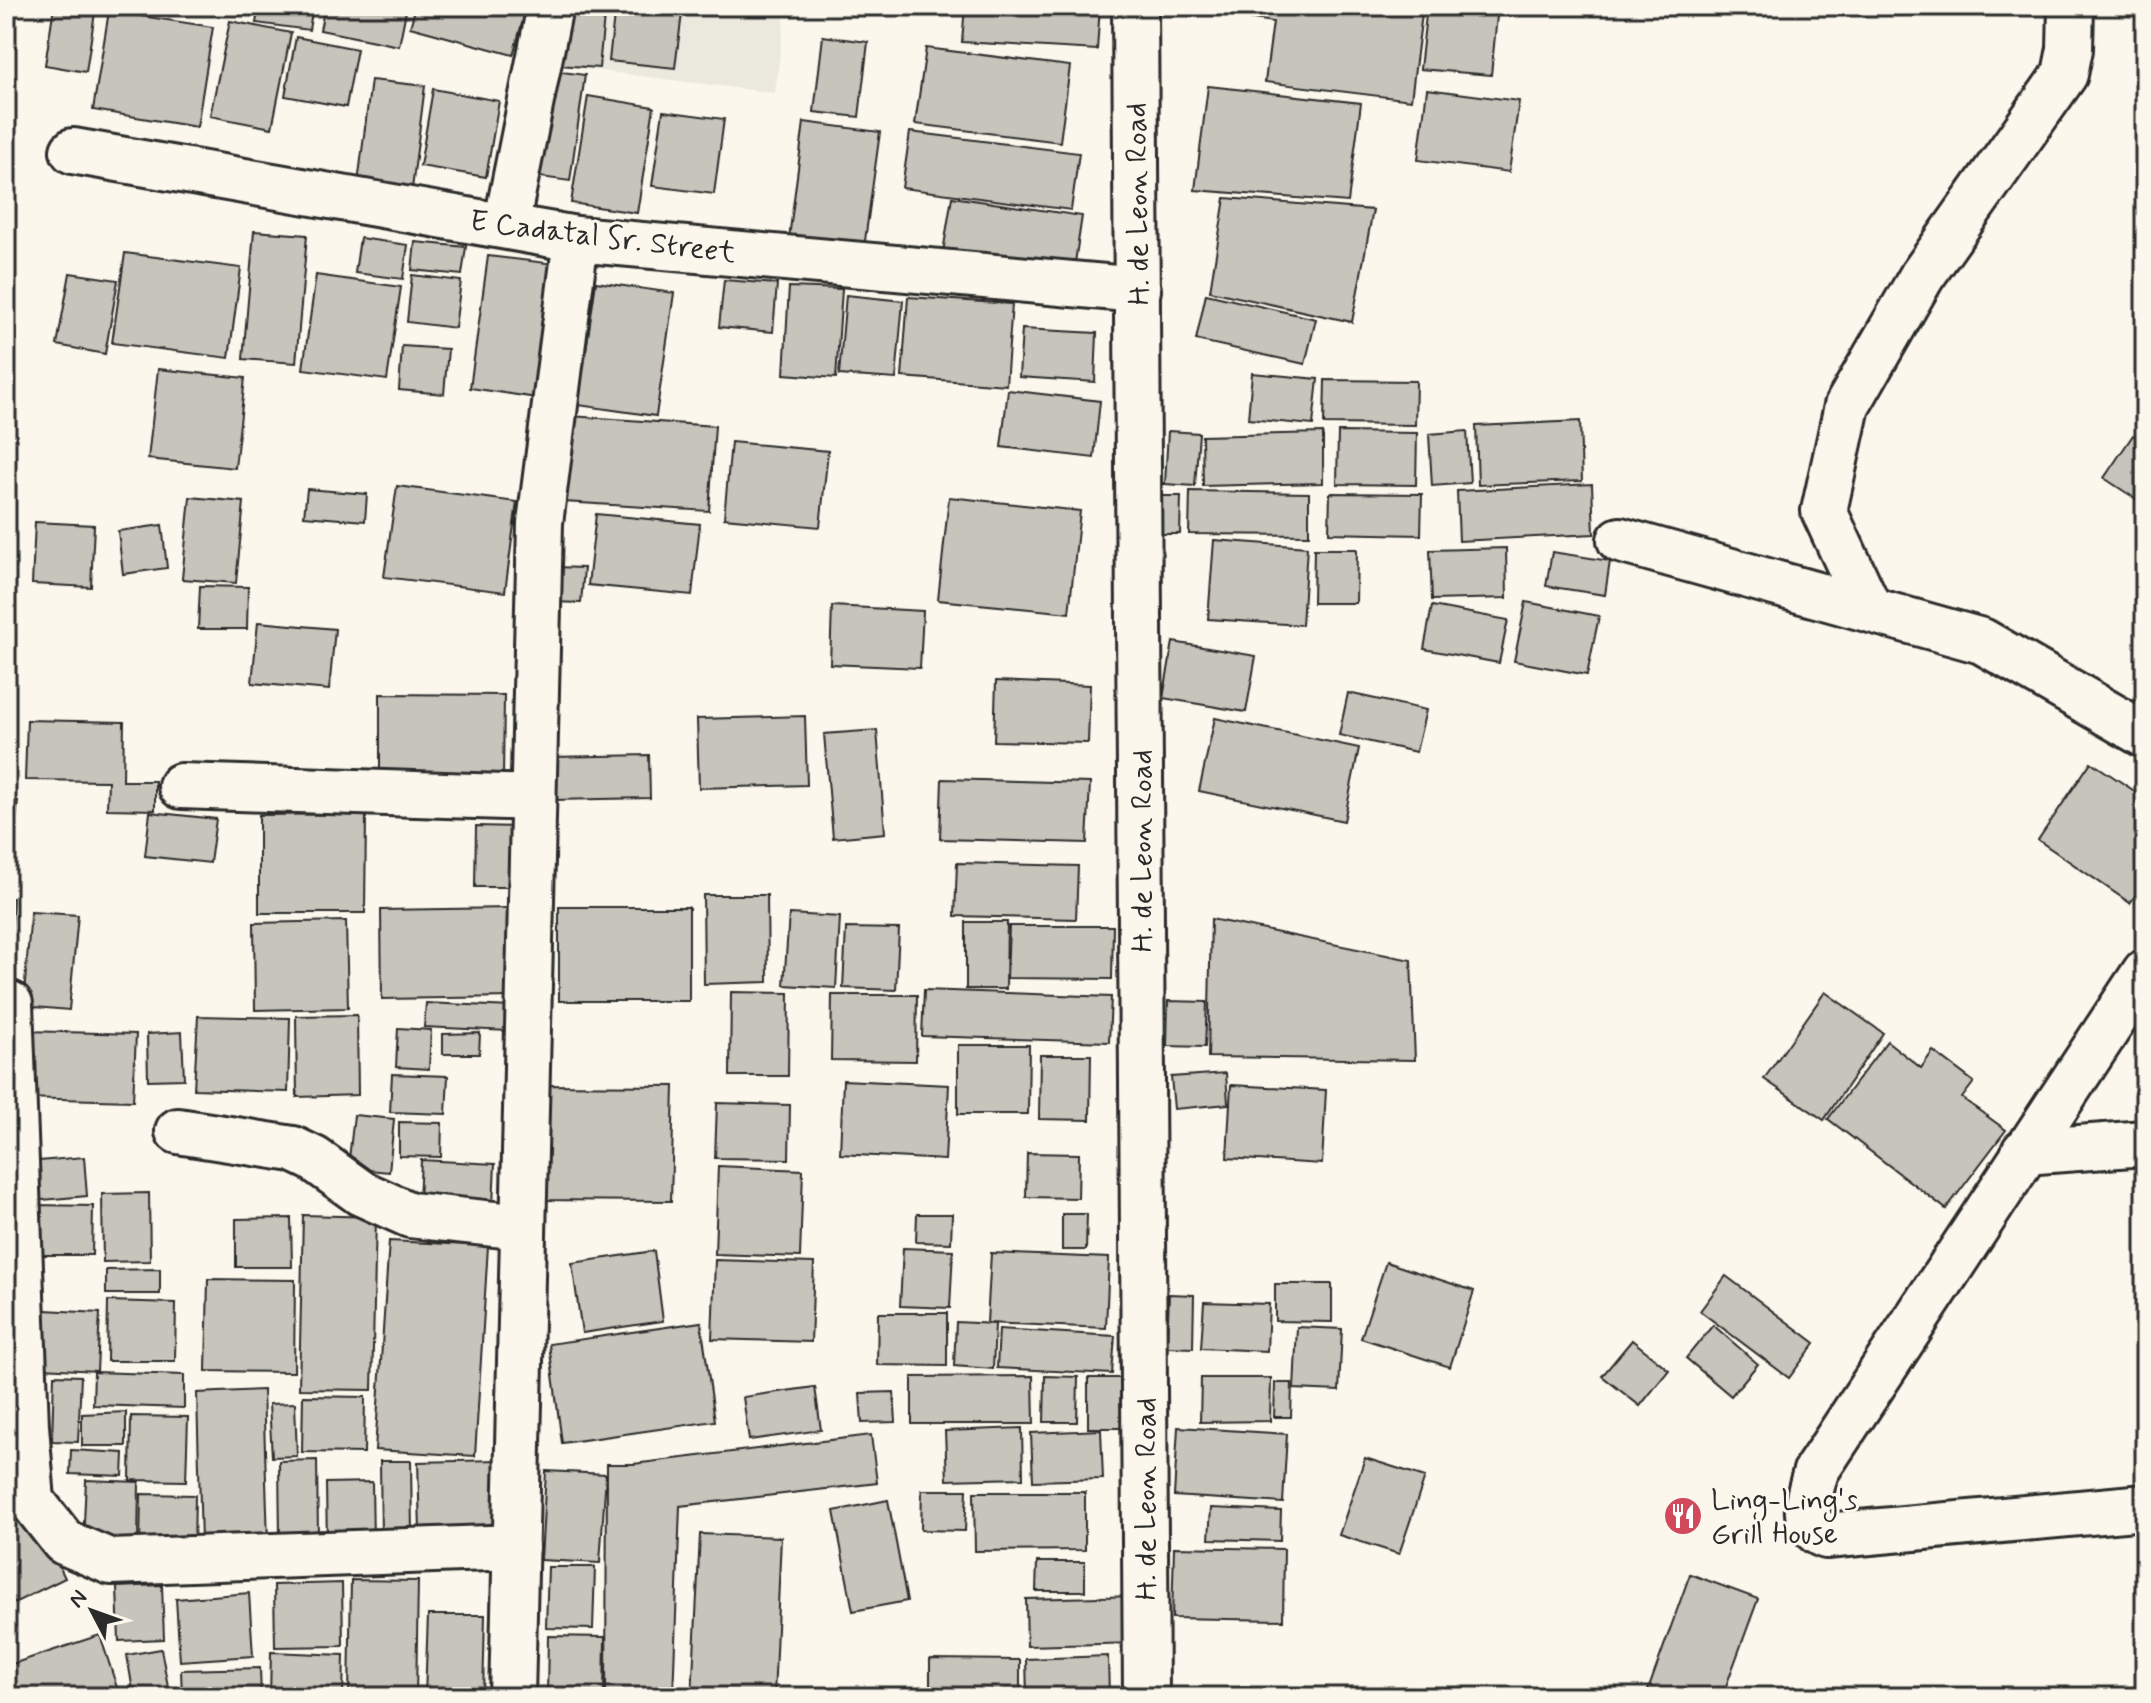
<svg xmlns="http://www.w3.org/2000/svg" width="2151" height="1703" font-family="Mynerve,sans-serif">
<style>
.built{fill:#ebe8de}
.building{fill:#c7c4bc;stroke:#2b2b2b;stroke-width:2}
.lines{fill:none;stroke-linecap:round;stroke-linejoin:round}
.street-casing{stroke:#2b2b2b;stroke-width:50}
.secondary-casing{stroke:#2b2b2b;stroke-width:50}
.street{stroke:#fbf7ec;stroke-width:44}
.secondary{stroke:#fbf7ec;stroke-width:44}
.labels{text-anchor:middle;stroke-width:6;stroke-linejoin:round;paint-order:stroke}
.street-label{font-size:30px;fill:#2b2b2b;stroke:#fbf7ec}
.poi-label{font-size:30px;fill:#2b2b2b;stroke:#fbf7ec;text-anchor:start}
</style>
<rect width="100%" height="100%" fill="#fbf7ec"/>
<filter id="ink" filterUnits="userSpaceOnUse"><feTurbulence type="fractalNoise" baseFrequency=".0125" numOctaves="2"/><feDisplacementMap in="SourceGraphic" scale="16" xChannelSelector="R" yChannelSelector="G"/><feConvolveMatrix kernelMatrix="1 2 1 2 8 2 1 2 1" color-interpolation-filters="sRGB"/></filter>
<g filter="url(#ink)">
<path class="built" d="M562,6H786L775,93L554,65Z"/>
<g class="building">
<path d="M54,6H96L86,72L45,65Z"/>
<path d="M259,6H313L309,30L256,23Z"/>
<path d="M325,6H407L399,46L320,30Z"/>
<path d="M416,6H527L513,55L410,27Z"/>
<path d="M565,6H605L599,68L559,65Z"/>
<path d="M615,6H683L675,68L609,61Z"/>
<path d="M965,6H1100L1097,50L962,42Z"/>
<path d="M1230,6H1423L1411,100L1265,82L1273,22L1228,15Z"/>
<path d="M1427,6H1498L1491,75L1420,69Z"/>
<path d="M109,11L213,27L197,127L93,110Z"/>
<path d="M230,21L291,33L272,128L210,116Z"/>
<path d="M823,36L868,42L859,117L814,112Z"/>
<path d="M296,37L357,49L346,107L285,96Z"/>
<path d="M926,48L1070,66L1060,142L915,124Z"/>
<path d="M555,71L585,75L570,181L540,177Z"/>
<path d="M371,80L425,86L412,189L358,183Z"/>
<path d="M1208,86L1361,103L1348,202L1195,190Z"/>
<path d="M433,89L499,101L486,177L420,166Z"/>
<path d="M1427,89L1519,101L1509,172L1418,160Z"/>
<path d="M588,96L654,107L637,213L571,203Z"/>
<path d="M663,111L724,119L714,194L652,186Z"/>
<path d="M804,122L880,132L864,248L789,238Z"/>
<path d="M910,132L1079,153L1071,210L902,188Z"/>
<path d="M952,197L1082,216L1073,276L942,258Z"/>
<path d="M1225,198L1373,210L1352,322L1210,291Z"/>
<path d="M254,231L307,235L296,363L243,359Z"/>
<path d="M360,238L408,245L403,279L355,273Z"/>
<path d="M415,242L466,247L462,275L412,270Z"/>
<path d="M125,253L241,268L229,358L112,343Z"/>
<path d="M488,256L555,264L537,398L470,388Z"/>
<path d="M70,273L118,280L105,354L57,345Z"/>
<path d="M316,275L401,287L387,380L303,369Z"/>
<path d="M412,275L461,281L455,328L407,322Z"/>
<path d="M724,280L777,284L773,332L719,327Z"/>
<path d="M596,282L674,293L656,416L578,405Z"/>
<path d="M789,287L842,289L836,378L784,374Z"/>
<path d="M1206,294L1316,319L1305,364L1196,340Z"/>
<path d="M846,295L903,301L896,379L839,375Z"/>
<path d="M908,297L1012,304L1006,385L902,377Z"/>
<path d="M1022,329L1097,333L1095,382L1019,377Z"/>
<path d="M402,346L448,349L444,394L399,390Z"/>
<path d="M158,369L245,378L235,468L148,459Z"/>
<path d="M1252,373L1318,379L1313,425L1248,419Z"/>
<path d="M1325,380L1416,381L1415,425L1324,424Z"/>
<path d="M1008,390L1100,401L1094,458L1001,447Z"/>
<path d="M570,416L715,426L709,511L564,502Z"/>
<path d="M1580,421L1582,481L1478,485L1476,426Z"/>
<path d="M1168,431L1199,433L1195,486L1165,484Z"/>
<path d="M1467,431L1470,483L1432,486L1429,434Z"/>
<path d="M1338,432L1417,433L1416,485L1337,484Z"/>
<path d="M1323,433V483L1203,486L1202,436Z"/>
<path d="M2133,435L2145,442V505L2104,478Z"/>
<path d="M731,442L828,451L820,527L724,518Z"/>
<path d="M1592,484L1594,534L1459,541L1457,491Z"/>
<path d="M397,486L517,502L505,592L384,577Z"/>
<path d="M307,489L367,494L365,521L304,516Z"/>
<path d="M1190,491L1309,493V535L1189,534Z"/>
<path d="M1330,493L1422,494L1421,535L1329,533Z"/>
<path d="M1161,496H1181L1180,534H1159Z"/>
<path d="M190,497L244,502L236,583L182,579Z"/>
<path d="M949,497L1080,511L1069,613L938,600Z"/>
<path d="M596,514L700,524L692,595L588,585Z"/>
<path d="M35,522L94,525L91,587L32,584Z"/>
<path d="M162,525L167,568L123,574L118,531Z"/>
<path d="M1214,540L1307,547L1302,625L1208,619Z"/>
<path d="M1506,548L1507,598L1432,600L1430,550Z"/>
<path d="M1314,549H1357L1356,603H1313Z"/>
<path d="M1552,552L1610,561L1605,595L1546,586Z"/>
<path d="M554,567L584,568L581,603L551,602Z"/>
<path d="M200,586L248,587L247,629H198Z"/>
<path d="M1526,602L1599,616L1587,675L1514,661Z"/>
<path d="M832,606L923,611L920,668L830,664Z"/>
<path d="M1432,606L1508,620L1499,663L1424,649Z"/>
<path d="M258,622L335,629L329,690L252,683Z"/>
<path d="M1173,642L1256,656L1246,712L1163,698Z"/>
<path d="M996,681L1090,685L1088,743L994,741Z"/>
<path d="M1348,693L1426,710L1416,752L1339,735Z"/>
<path d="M380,694L504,695L503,781H380Z"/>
<path d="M805,716L807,785L699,788L697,719Z"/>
<path d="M1215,718L1359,748L1344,821L1199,791Z"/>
<path d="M27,720L124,722L123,781H155V810L107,809L108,781L25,780Z"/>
<path d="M877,730L885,833L833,838L824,734Z"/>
<path d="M649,755L650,798L553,800L552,757Z"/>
<path d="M2091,762L2145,798V882L2130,903L2038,840Z"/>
<path d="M942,779L1090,783L1087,843L940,839Z"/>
<path d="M6,800L18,801L13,846L6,845Z"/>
<path d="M150,812L216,819L210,863L145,856Z"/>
<path d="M366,814L365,913H259V815Z"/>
<path d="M476,826L520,827L519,887H475Z"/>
<path d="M957,863L1078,866L1076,919L955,916Z"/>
<path d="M703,895H767L768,982L704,984Z"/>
<path d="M6,897L13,898L8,1022H6Z"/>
<rect x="559" y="907" width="130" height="94"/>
<path d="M511,908L512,997L382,999L381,910Z"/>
<path d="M31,912L78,915L69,1010L23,1006Z"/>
<path d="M789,914L840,917L836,988L784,985Z"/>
<path d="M1211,919L1411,960L1415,1060L1208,1057Z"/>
<path d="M346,921L348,1008L255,1010L254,923Z"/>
<path d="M966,922H1007L1006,989H966Z"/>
<path d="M1009,926H1113L1112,979L1007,978Z"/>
<path d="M846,928L899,929L896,990L843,988Z"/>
<path d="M924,990L1111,997L1109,1042L922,1036Z"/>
<path d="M731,992L789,993L788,1076H730Z"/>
<path d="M1825,992L1883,1033L1824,1120L1764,1079Z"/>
<path d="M832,995H917L916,1061L831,1060Z"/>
<path d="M1168,1001L1207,1002L1205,1047L1167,1046Z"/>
<path d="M426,1003L511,1007L509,1031L424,1027Z"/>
<path d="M357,1015L358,1095L297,1097L296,1016Z"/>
<path d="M198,1016L290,1018L288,1092L194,1089Z"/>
<path d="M398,1028L431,1030L429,1069L396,1067Z"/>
<path d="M25,1031L136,1034L133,1101L22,1098Z"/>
<path d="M182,1032L184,1079L148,1080L147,1034Z"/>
<path d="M480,1033L479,1054H443V1034Z"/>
<path d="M1887,1041L1921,1068L1933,1051L1974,1082L1962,1098L2006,1130L1946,1209L1828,1119Z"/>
<path d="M958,1045H1029L1028,1114H958Z"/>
<path d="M1040,1055H1091L1090,1120L1039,1119Z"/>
<path d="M1226,1073L1228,1104L1174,1109L1171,1077Z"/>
<path d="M392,1074L448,1076L446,1114L390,1112Z"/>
<path d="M843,1080L949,1085L945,1160L840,1154Z"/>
<path d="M538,1085L674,1086L671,1201L536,1200Z"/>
<path d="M1231,1085L1326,1090L1322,1164L1227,1158Z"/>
<path d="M717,1103L790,1105L789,1159L715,1158Z"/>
<path d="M354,1115L394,1119L389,1172L348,1168Z"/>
<path d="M399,1122L442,1123L441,1157L399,1156Z"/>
<path d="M1027,1153L1079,1154L1078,1198L1026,1197Z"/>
<path d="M84,1157L87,1196L31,1201L28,1162Z"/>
<path d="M421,1160L495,1164L493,1205L419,1201Z"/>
<path d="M718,1166L803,1170L800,1257L715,1254Z"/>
<path d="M149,1193L150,1261L103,1262L102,1194Z"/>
<path d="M35,1205L93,1206L92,1255H35Z"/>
<path d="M917,1214H952L951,1243L916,1242Z"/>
<path d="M1062,1214H1087L1086,1250H1062Z"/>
<path d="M303,1215L376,1217L372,1390L299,1389Z"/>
<path d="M291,1218L292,1267H236V1219Z"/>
<path d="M389,1241L488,1246L475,1456L375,1450Z"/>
<path d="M903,1248L953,1250L950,1308L900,1306Z"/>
<path d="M654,1251L663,1321L582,1333L572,1263Z"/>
<path d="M991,1253L1109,1258L1106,1328L987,1323Z"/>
<path d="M715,1260L814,1263L811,1342L712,1339Z"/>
<path d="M1386,1262L1474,1291L1450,1367L1361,1338Z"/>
<path d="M160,1269V1294H106V1270Z"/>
<path d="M1726,1276L1815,1343L1789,1378L1700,1311Z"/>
<path d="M208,1279L295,1280L294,1372L206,1371Z"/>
<path d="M1275,1284H1332V1322L1275,1321Z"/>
<path d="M1169,1294L1194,1295L1193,1348L1167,1347Z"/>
<path d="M108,1301L176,1303L175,1361H107Z"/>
<path d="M1204,1302L1269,1304L1267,1351L1201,1348Z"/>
<path d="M44,1310L100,1313L97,1371L42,1368Z"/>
<path d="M878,1313H947V1366L877,1365Z"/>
<path d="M701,1322L715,1421L562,1443L549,1344Z"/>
<path d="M956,1322L995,1324L993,1369L954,1366Z"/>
<path d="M1713,1325L1758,1364L1731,1396L1686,1358Z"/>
<path d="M1297,1327L1342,1329L1339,1391L1294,1389Z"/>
<path d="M999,1329L1115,1336L1112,1374L997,1368Z"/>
<path d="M1632,1340L1669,1370L1640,1406L1602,1376Z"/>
<path d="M94,1372L184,1375V1408L93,1405Z"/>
<path d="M54,1375L81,1376L78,1442L52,1441Z"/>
<path d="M1033,1376L1034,1424H912V1377Z"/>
<path d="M1045,1376L1078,1377L1077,1422H1044Z"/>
<rect x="1088" y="1378" width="43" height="50"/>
<path d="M1201,1378H1271L1270,1421L1200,1422Z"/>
<path d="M1275,1383H1292L1291,1417H1274Z"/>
<path d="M815,1387L821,1430L749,1440L743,1397Z"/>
<path d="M263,1390L268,1541L201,1543L197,1393Z"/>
<path d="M894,1392L896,1422L862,1423L860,1393Z"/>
<path d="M303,1396L365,1397L364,1453L302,1452Z"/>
<path d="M295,1403L297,1456L272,1457L269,1404Z"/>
<path d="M126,1412V1446H82V1414Z"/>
<path d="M131,1416L188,1417L186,1481L130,1480Z"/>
<path d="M1178,1427L1287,1434L1283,1503L1174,1496Z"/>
<path d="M1022,1428L1023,1478L947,1480L945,1431Z"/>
<path d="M1101,1430L1103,1479L1033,1481L1031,1433Z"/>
<path d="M871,1435L877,1483L680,1506L673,1697H606L607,1464H633Z"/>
<path d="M71,1450L124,1453L123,1476L70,1474Z"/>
<path d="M1365,1458L1425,1477L1399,1554L1339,1535Z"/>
<path d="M317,1460L318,1536L280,1537L279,1461Z"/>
<path d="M497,1460L498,1529L420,1531L418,1462Z"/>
<path d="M380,1461H411L412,1536H381Z"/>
<path d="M546,1471L606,1474L600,1563L541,1560Z"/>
<path d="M86,1480L139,1482L138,1545L83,1544Z"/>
<path d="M372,1482L373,1543L327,1544L326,1483Z"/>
<path d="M922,1490H967L965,1531L921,1530Z"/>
<path d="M974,1492H1085V1550L975,1551Z"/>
<path d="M141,1494L195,1495L194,1549L140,1548Z"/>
<path d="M25,1495L65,1578L12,1604L6,1592V1505Z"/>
<path d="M888,1500L907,1601L853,1611L834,1511Z"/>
<path d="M1211,1508L1281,1511L1280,1541L1209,1539Z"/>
<path d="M700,1534L781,1537L774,1697H692Z"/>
<path d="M1174,1547L1284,1549L1283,1620L1172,1618Z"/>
<path d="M1037,1562H1085V1591H1036Z"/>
<path d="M548,1567H595L593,1629L546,1628Z"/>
<path d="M1690,1574L1758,1599L1722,1697H1648L1646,1696Z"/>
<path d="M351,1580L418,1581L416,1697H349Z"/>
<path d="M342,1583L343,1646L275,1647L274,1585Z"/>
<path d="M162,1585L164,1639L119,1641L117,1587Z"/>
<path d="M249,1593L253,1656L180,1661L176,1599Z"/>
<path d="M1136,1596L1137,1643L1027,1646L1026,1599Z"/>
<path d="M428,1615H485L483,1697H425Z"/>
<path d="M100,1635L120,1697H6V1666Z"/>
<path d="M548,1636L605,1637L604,1697H547Z"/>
<path d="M161,1649L170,1697H134L127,1655Z"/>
<path d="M271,1652L344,1655L343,1697H270Z"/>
<path d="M1108,1656L1109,1697H1027L1026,1659Z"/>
<path d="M930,1659L1020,1660V1697H930Z"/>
<path d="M260,1668L261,1697H182L181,1670Z"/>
</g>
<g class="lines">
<defs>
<g id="street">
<path d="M73,151L576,239L1138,290"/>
<path d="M506,226L550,6"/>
<path d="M1620,540L1982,641L2145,735"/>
<path d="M1869,608L1824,511L1847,406L1922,276L2065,74L2070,49L2071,6"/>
<path d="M181,786L533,798"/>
<path d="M2145,972L1816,1471C1810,1494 1797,1526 1826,1536L2145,1507"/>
<path d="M10,1004L26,1426L32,1501L64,1542L111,1562L516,1547"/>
<path d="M178,1131L293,1149L314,1159L361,1193L410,1215L523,1227"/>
<path d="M2024,1152L2145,1143"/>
<path d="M512,1697L540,523L576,239"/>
</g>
<path id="secondary" d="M1135,6L1146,1697"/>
</defs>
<use href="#street" class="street-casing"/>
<use href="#secondary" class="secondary-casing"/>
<use href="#street" class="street"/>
<use href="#secondary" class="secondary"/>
</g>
</g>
<defs>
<symbol id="restaurant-disc" viewBox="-11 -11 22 22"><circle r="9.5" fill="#d1495b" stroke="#fbf7ec"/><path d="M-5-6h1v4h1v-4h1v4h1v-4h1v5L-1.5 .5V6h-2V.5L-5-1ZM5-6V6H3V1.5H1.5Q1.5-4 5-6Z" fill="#fff"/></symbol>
</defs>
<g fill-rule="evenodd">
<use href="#restaurant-disc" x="1661" y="1494" width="44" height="44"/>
</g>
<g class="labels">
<g class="street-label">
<text transform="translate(1137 204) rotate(-91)" y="10">H. de Leon Road</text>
<text transform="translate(603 236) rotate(7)" y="10">E Cadatal Sr. Street</text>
<text transform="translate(1141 851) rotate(-90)" y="10">H. de Leon Road</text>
<text transform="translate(1145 1499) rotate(-90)" y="10">H. de Leon Road</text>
</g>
<g class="poi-label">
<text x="1711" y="1509">Ling-Ling's<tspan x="1711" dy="34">Grill House</tspan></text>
</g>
</g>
<rect width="2151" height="1703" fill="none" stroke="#fbf7ec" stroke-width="32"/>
<rect x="16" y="16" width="2119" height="1671" fill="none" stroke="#2b2b2b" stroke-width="3" filter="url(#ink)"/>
<g transform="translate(92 1611) rotate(311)" stroke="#fbf7ec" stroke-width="6" paint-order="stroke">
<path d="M0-6L14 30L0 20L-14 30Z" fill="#2b2b2b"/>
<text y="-12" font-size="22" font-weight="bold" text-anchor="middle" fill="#2b2b2b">N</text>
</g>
</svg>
